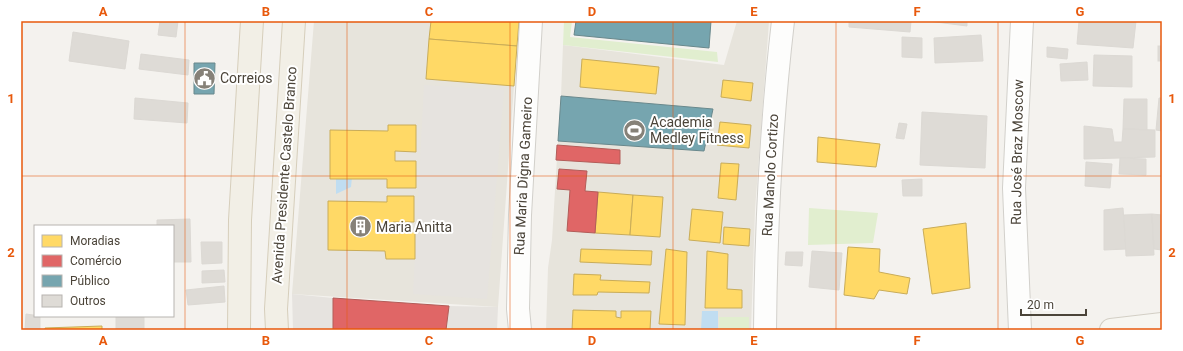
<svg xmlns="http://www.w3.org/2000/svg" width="1183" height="351" font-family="Roboto,sans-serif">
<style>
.residential{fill:#e7e4dc}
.green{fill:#e1eecf}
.parking{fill:#e6e3df}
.water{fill:#c0ddf1}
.homes{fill:#ffd966;stroke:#c9ac58}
.shops{fill:#e06666;stroke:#b35c58}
.public{fill:#76a5af;stroke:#69888c}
.building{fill:#dedbd6;stroke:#dcd9d4}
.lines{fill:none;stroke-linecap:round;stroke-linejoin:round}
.street-casing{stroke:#d2d0cb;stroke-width:24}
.secondary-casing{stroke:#d3cfc5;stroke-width:24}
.primary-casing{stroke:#d6cebb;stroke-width:24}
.street{stroke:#fdfdfc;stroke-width:22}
.secondary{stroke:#f7f6f1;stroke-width:22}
.primary{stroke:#f2efe6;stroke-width:22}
.grid{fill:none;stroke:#e8590c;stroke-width:1;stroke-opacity:0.55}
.labels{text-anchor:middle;stroke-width:4;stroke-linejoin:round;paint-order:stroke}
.poi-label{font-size:14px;fill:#4b4439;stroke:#fff;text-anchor:start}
.street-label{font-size:14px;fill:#4b4439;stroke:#fff}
.neatline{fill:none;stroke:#e8590c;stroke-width:1.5}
.grid-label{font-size:13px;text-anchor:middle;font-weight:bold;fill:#e8590c}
</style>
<rect width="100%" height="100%" fill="#f4f2ee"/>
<g class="residential">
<path d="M314,21H431L426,79L514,86L498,307L292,294Z"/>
<path d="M737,21H769L755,210L751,330H546L548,268L552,240L558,141L704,151L713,109L561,96L563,45L724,65Z"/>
</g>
<g class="green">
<path d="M564,21H572L570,37L717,52L718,62L563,45Z"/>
<path d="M809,208L878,213L873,243L808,245Z"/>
<rect x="719" y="317" width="30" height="13"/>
</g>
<g class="parking">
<path d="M424,85L504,90L487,299L413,294Z"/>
<path d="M292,294L333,298V330H293Z"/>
<path d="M449,306L498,307L497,330H446Z"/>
</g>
<g class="water">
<path d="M336,165L353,167L351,187L336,194Z"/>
<path d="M702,311H718V330H701Z"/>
</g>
<g class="homes">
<path d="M431,21H519L517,46L429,39Z"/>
<path d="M429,39L517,46L514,86L426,79Z"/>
<path d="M582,59L659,67L656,94L580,87Z"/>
<path d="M723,80L753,83L751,101L721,97Z"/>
<path d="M720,122L751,125L749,148L717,145Z"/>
<path d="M388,125H416V152L395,151V161H416V188H387V179H330V130L388,131Z"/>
<path d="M818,137L880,144L876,167L817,162Z"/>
<path d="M721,163L739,164L736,200L718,198Z"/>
<path d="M598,192L633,195L630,235L595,233Z"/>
<path d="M633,195L663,197L660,237L630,235Z"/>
<path d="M387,196H414V222H393V232H415V259H386L385,251L328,250V201L387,202Z"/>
<path d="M692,209L723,212L720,243L689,240Z"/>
<path d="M966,223L970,288L932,294L923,229Z"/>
<path d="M724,227L750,229L749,246L723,244Z"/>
<path d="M848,247L880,249L879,272L910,278L907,294L879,290L874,299L844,295Z"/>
<path d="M581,249L652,251L651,265L580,262Z"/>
<path d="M666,249L687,252L685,325L659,324Z"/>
<path d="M707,251L728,254L727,289L742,290V308H705Z"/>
<path d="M574,274L601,275L600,280L650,282L649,293L598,292L597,295H573Z"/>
<path d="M573,310L616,311V317L621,318V311H651L650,330H572Z"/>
<path d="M102,326V330H45V328Z"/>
</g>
<g class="shops">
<path d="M557,145L620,150V164L556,160Z"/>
<path d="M559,169L587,171L585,191L598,192L595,233L567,231L570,190L557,189Z"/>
<path d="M333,298L449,306L446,330H333Z"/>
</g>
<g class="public">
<path d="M576,21H711L709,48L574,35Z"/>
<path d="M194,63H215L214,94H194Z"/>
<path d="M561,96L713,109L704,151L558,141Z"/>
</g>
<g class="building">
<path d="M160,21H178L176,37L158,35Z"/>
<path d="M849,21H911L910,32L849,27Z"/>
<path d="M928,21H967V26Z"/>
<path d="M1079,21H1136L1133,48L1077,44Z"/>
<path d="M73,32L129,41L125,69L69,61Z"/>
<path d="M981,35L983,61L935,63L934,38Z"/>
<path d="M902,37L922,38V58L902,57Z"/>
<rect x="1158" y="46" width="4" height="15"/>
<path d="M1047,47L1068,49L1067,59L1047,57Z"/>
<path d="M141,54L189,60L188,75L139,69Z"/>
<path d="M1094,55L1132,56V87L1093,86Z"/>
<path d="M1087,62L1088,80L1061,81L1060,64Z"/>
<path d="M135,98L188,103L187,123L134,119Z"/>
<path d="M1159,98H1162V131L1156,130Z"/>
<path d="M1124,99H1147V130L1123,129Z"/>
<path d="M922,112L987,116L985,168L920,165Z"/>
<path d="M899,123L907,124L904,139L896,138Z"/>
<path d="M1084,126L1112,129L1114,142H1122L1123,129L1155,130V157L1084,159Z"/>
<path d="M1120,158L1146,159V175L1119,174Z"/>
<path d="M1086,162L1112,164L1110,188L1085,186Z"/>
<path d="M922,179V196H903L902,180Z"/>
<path d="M1123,208L1126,249L1104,250V210Z"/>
<path d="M1152,214L1154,255L1126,256L1124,215Z"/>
<path d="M1152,214L1162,215V250L1154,249Z"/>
<path d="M190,219L191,262H173V226H157V220Z"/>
<path d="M201,242H222V263L202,264Z"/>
<path d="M812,251L842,253L839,290L809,287Z"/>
<path d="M786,252H803L802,266L785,265Z"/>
<path d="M224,270L225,282L202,283V271Z"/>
<path d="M224,286L225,302L188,305L186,290Z"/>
<path d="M26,314L40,316V330H25Z"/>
<rect x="116" y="316" width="28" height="14"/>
</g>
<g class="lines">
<defs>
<g id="street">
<path d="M520,330L518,309L520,215L531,21"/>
<path d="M765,330C766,226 771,124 783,21"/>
<path d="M1020,330L1014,188L1022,21"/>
</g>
<path id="secondary" d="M1111,330L1162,324"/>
<g id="primary">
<path d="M239,330L240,220L252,21"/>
<path d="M277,330L276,309L294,21"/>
</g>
</defs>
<use href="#street" class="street-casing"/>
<use href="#secondary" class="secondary-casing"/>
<use href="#primary" class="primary-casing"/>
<use href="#street" class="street"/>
<use href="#secondary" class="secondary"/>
<use href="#primary" class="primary"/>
</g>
<path class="grid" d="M185,21V330M347,21V330M510,21V330M673,21V330M836,21V330M998,21V330M21,176H1162"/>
<defs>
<symbol id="civic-disc" viewBox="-11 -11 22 22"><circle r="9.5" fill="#868178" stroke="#fff"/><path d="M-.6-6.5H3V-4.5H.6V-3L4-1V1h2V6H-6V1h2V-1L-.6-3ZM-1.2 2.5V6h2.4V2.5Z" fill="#fff"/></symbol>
<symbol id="stadium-disc" viewBox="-11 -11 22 22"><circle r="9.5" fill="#868178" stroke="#fff"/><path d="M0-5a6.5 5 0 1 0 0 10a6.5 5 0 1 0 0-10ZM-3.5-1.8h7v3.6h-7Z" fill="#fff"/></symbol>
<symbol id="building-disc" viewBox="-11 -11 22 22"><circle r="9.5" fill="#868178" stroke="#fff"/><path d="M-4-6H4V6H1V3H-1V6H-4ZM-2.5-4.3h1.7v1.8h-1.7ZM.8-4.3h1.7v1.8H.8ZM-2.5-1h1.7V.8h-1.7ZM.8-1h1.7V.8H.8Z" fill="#fff"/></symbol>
</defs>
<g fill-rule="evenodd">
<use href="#civic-disc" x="192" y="66" width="25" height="25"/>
<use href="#stadium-disc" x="622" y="118" width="25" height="25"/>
<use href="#building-disc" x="348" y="214" width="25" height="25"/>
</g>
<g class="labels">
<g class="poi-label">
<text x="220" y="83">Correios</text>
<text x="650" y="127">Academia<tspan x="650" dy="16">Medley Fitness</tspan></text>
<text x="376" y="232">Maria Anitta</text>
</g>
<g class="street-label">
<text transform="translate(1017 152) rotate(-89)" y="5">Rua José Braz Moscow</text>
<text transform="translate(284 175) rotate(-86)" y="5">Avenida Presidente Castelo Branco</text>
<text transform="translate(770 175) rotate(-87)" y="5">Rua Manolo Cortizo</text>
<text transform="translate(523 176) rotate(-87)" y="5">Rua Maria Digna Gameiro</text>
</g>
</g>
<rect width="1183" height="351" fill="none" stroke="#ffffff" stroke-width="44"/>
<rect x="34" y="225" width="140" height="92" fill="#ffffff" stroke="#b7b4b0"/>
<rect x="42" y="235" width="20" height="12" fill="#ffd966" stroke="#b7b4b0"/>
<text x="70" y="245" font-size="12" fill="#4b4439">Moradias</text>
<rect x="42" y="255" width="20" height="12" fill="#e06666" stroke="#b7b4b0"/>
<text x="70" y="265" font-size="12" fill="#4b4439">Comércio</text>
<rect x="42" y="275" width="20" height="12" fill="#76a5af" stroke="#b7b4b0"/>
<text x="70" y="285" font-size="12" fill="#4b4439">Público</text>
<rect x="42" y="295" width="20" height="12" fill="#dedbd6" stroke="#b7b4b0"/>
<text x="70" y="305" font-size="12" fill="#4b4439">Outros</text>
<path d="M1021 309v6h65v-6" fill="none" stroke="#4b4439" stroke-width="2"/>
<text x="1027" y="309" font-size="12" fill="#4b4439" stroke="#ffffff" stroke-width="3" paint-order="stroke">20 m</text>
<rect x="22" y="22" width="1139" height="307" class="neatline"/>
<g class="grid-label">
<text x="103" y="16">A</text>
<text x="266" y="16">B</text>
<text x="429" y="16">C</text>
<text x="592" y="16">D</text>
<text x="754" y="16">E</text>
<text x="917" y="16">F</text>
<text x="1080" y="16">G</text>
<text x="11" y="103">1</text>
<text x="1172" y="103">1</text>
<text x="11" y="257">2</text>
<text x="1172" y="257">2</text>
<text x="103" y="345">A</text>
<text x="266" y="345">B</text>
<text x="429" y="345">C</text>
<text x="592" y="345">D</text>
<text x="754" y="345">E</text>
<text x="917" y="345">F</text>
<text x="1080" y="345">G</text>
</g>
</svg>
